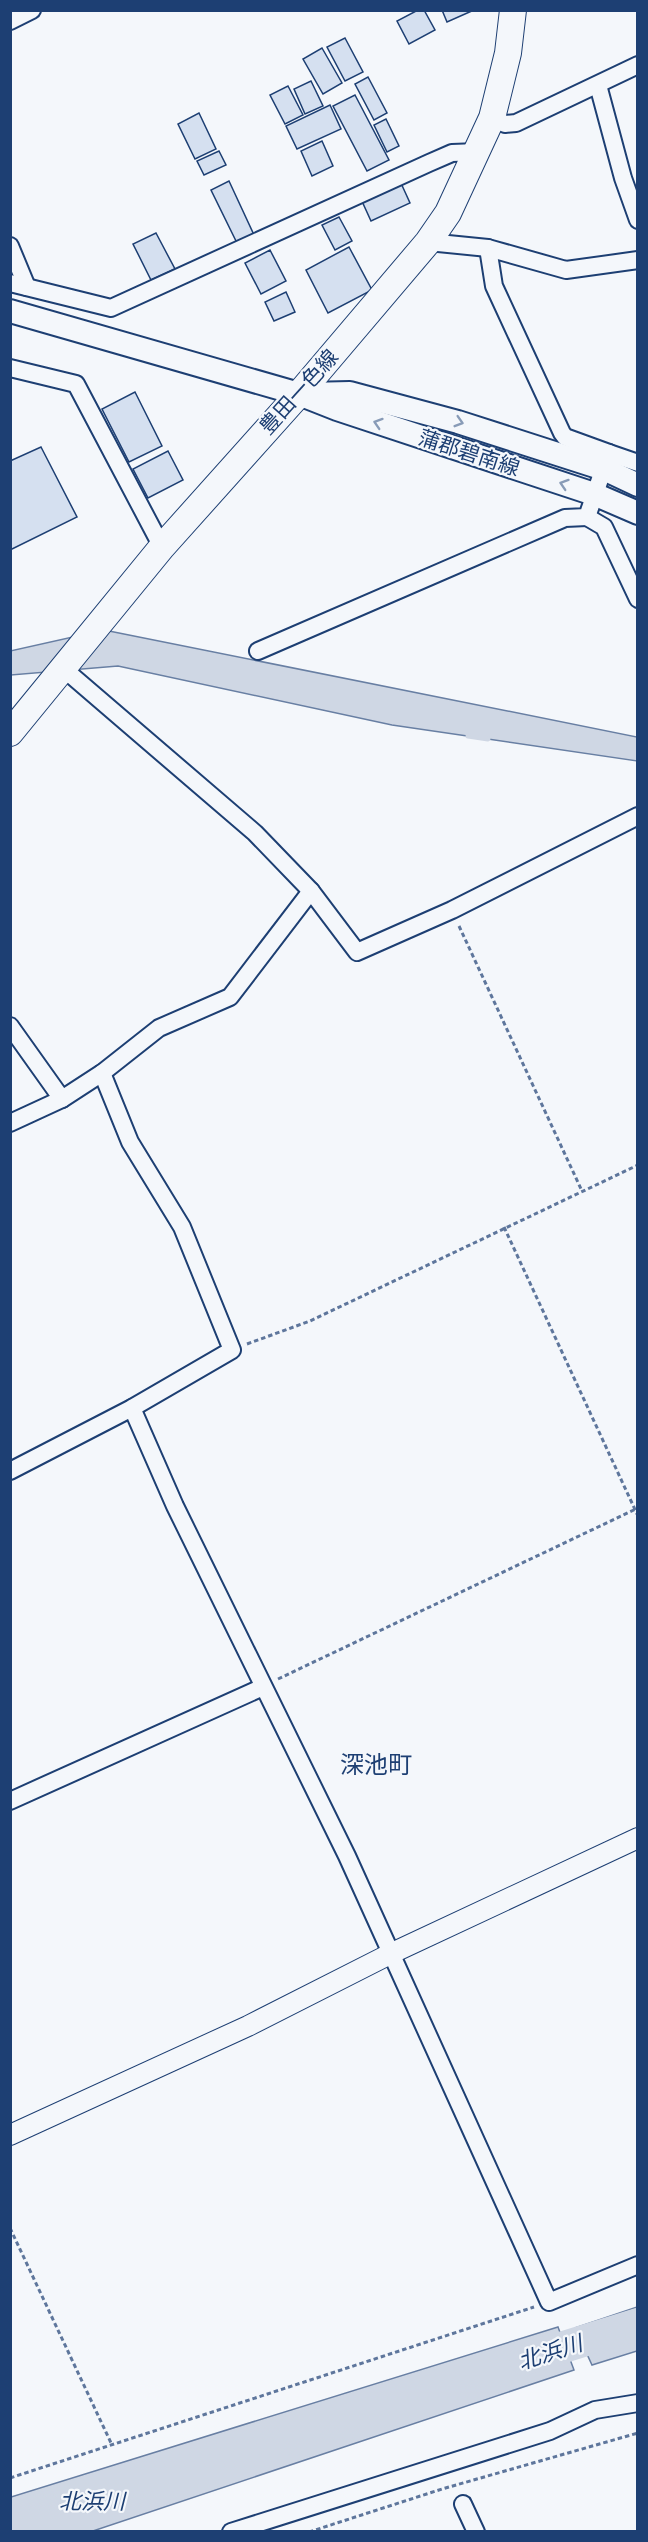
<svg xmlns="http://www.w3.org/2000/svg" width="648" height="2542" font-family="'Titillium Web','Noto Sans JP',sans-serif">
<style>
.water{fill:#cfd7e4;stroke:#687fa3;stroke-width:1.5}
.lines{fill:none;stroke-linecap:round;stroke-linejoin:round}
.stream{stroke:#cfd7e4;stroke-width:5}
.river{stroke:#cfd7e4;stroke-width:32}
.building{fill:#d5e0f0;stroke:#1d3f73;stroke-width:1.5}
.minor-casing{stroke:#1d3f73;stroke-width:20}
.tertiary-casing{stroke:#1d3f73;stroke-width:22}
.secondary-casing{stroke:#1d3f73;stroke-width:26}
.primary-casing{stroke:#1d3f73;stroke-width:28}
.path{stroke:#5e769c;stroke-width:3;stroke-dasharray:4.5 3;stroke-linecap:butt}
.minor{stroke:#f4f7fb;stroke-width:16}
.tertiary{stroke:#f4f7fb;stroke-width:20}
.secondary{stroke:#f4f7fb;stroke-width:22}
.primary{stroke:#f4f7fb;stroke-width:26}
.oneway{stroke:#889bb7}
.labels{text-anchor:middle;stroke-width:4.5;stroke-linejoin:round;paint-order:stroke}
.street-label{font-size:21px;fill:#1d3f73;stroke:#f4f7fb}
.water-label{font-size:22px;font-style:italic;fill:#1d3f73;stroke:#f4f7fb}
.quarter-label{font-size:24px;fill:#1d3f73;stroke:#f4f7fb}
</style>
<rect width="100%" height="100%" fill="#f4f7fb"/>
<g class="water">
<path d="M104,630L637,737V761L392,725L118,666L11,675L10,651Z"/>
<path d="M637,2307V2351L592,2365L575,2328Z"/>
<path d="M558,2327L574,2370L93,2531H11V2497Z"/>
</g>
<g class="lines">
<path class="stream" d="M468,736L488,739"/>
<path class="river" d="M525,2359L638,2324"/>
</g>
<g class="building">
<path d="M418,10H424L435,30L409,44L397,21Z"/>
<path d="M442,10H474L447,22Z"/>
<path d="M345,38L363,72L345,81L327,47Z"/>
<path d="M322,48L342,83L323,94L303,59Z"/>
<path d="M368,77L387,113L374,120L355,84Z"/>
<path d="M311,81L323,106L305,114L294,89Z"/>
<path d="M288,86L303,115L285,124L270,95Z"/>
<path d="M355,95L389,160L367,171L333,106Z"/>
<path d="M330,105L341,129L297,149L286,126Z"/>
<path d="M199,113L216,149L195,159L178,124Z"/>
<path d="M386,119L399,146L387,152L374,125Z"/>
<path d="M322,141L333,166L312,176L301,151Z"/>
<path d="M219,151L226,165L204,175L197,161Z"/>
<path d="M229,181L254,235L237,243L211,190Z"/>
<path d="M400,181L410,203L371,221L361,199Z"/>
<path d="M339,217L352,241L335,250L322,225Z"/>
<path d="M156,233L175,269L151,280L133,244Z"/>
<path d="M349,247L372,290L328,313L306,270Z"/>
<path d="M270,250L286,281L261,294L245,263Z"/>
<path d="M286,292L295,312L274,321L265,302Z"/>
<path d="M135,392L162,446L129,462L102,409Z"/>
<path d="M41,447L77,517L10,550V461Z"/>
<path d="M168,451L183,480L148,498L133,469Z"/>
</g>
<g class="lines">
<defs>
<g id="minor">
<path d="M10,21L32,10"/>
<path d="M598,85L623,178L638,220"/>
<path d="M492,118L505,124L516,123L638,65"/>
<path d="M428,242L488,248L566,270L638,260"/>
<path d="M10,246L27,287"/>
<path d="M488,248L494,286L562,433L565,437L609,453"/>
<path d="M10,283L111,308L429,163L452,153L478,152"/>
<path d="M10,368L76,384L162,547"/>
<path d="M587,517L604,527L638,599"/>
<path d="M258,651L565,518L587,517L609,453L638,463"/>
<path d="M64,669L255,833L311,891L357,952L452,910L638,816"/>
<path d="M10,1026L62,1099"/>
<path d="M10,1123L62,1099L102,1073L159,1028L230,997L311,891"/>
<path d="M132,1408L175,1506L347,1856L549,2302L638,2265"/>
<path d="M10,1471L132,1408L232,1350L182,1227L130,1142L102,1073"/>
<path d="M10,1801L263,1687"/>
<path d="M463,2504L476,2532"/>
<path d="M231,2532L550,2431L595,2410L638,2403"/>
</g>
<path id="tertiary" d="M10,2135L248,2026L390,1954L638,1838"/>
<g id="secondary">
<path d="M10,311L299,394L337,409L594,494L638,513"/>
<path d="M307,394L350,393L458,422L604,469L638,485"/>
</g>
<path id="primary" d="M10,733L162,547L299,394L428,242L448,213L492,118L508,53L513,10"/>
</defs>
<use href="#minor" class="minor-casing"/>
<use href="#tertiary" class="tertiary-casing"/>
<use href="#secondary" class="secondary-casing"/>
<use href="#primary" class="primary-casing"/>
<g class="path">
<path d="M459,926L582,1191"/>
<path d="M504,1227L638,1516"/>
<path d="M247,1344L310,1321L638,1165"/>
<path d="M278,1679L638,1508"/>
<path d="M10,2228L112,2445"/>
<path d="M10,2478L534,2307"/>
<path d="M309,2532L442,2489L638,2433"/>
</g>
<use href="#minor" class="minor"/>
<use href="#tertiary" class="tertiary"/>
<use href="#secondary" class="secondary"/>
<use href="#primary" class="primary"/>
</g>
<defs><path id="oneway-chevron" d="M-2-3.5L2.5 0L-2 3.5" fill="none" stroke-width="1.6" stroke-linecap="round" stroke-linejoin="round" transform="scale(1.5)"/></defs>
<g class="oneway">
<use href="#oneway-chevron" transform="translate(459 422) rotate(17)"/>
<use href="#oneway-chevron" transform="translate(378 423) rotate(-162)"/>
<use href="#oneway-chevron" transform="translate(564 484) rotate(-162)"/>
</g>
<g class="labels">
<g class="street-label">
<text transform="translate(299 392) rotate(-48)" y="7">豊田一色線</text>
<text transform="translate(469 453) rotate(18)" y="7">蒲郡碧南線</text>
</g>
<g class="water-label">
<text transform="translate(550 2352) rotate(-18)" y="8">北浜川</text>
<text x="92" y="2509">北浜川</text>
</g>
<g class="quarter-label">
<text x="376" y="1773">深池町</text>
</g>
</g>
<rect width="648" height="2542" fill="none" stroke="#1d3f73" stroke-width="24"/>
</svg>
